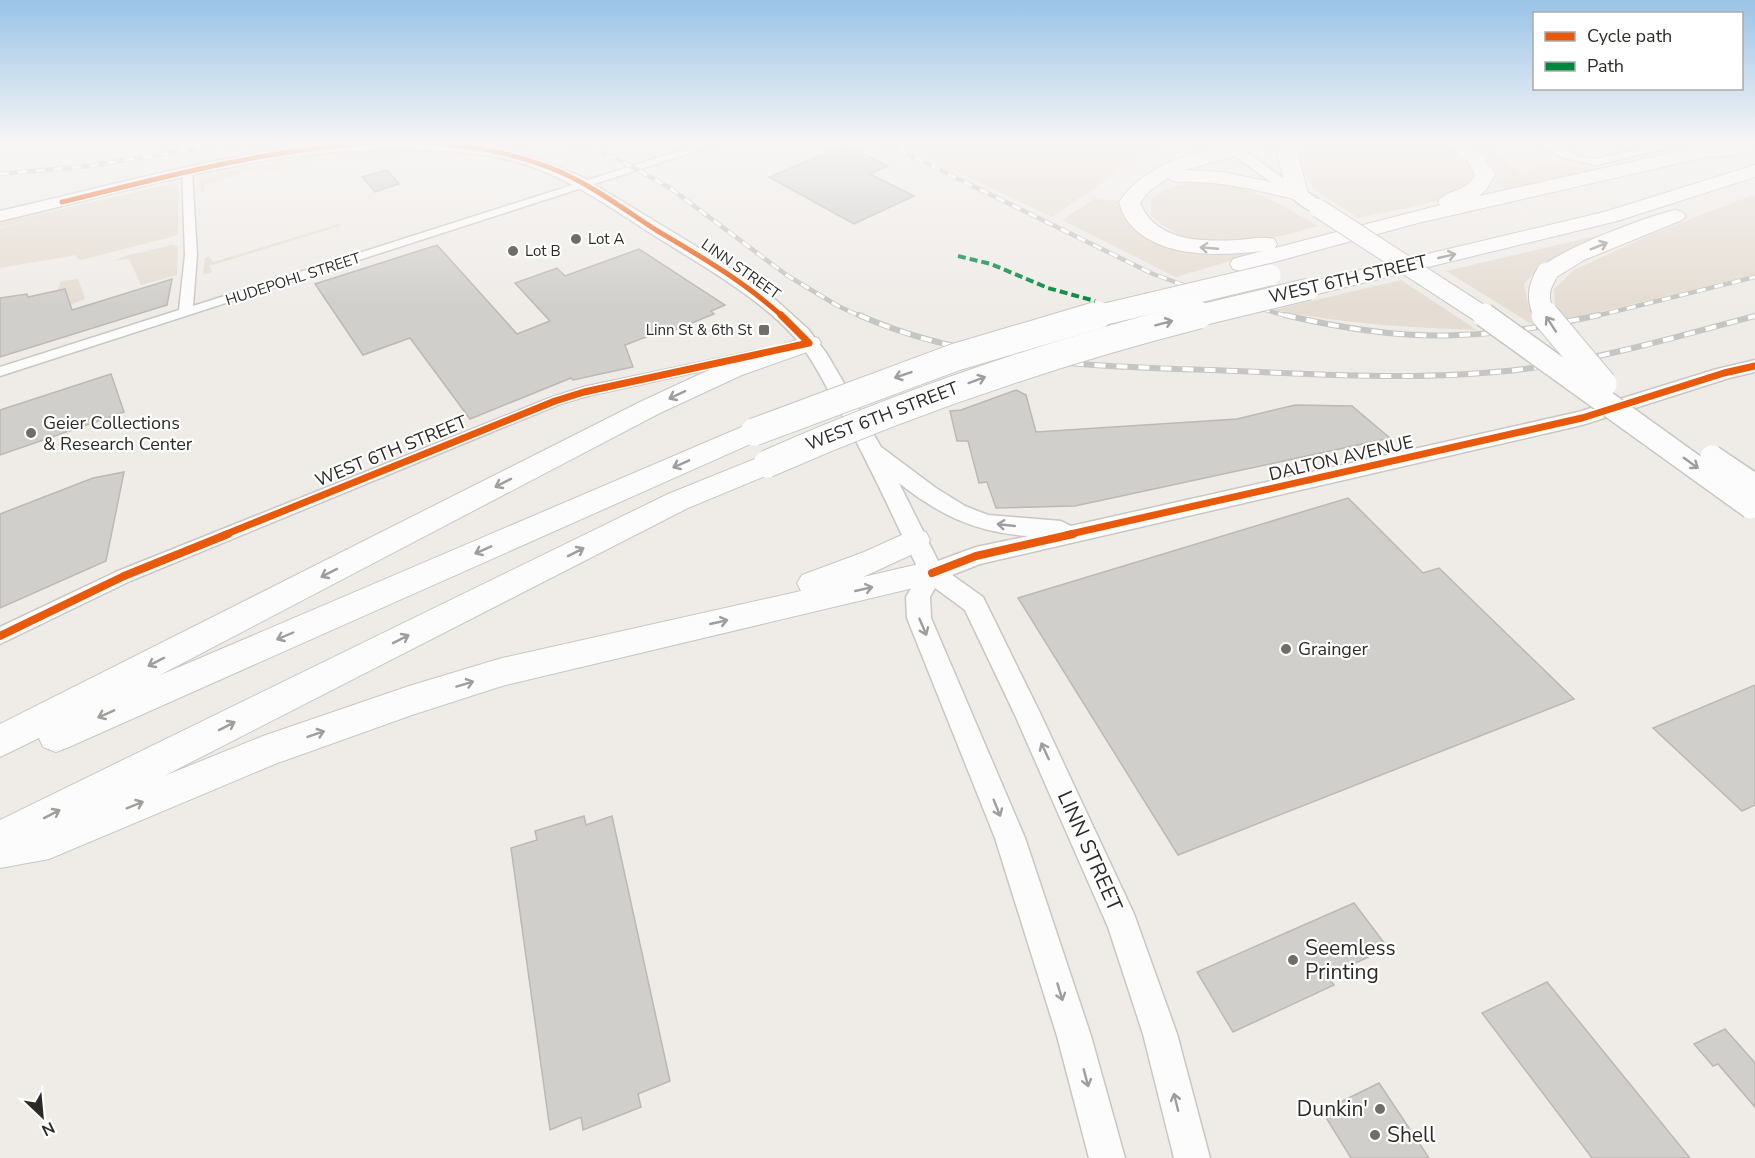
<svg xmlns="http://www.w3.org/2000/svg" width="1755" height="1158" font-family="'Nunito Sans',sans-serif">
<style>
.green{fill:#e5ddd3}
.building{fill:#d1cfcb;stroke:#bbb8b5;stroke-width:1.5}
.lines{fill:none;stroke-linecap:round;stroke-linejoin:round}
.minor-casing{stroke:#c9c7c3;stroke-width:3}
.secondary-casing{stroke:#c9c7c3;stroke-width:3}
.primary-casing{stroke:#c9c7c3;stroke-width:3}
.motorway-casing{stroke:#c9c7c3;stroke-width:2}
.minor{fill:#fdfcfc;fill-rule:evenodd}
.secondary{fill:#fdfcfc;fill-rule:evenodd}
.primary{fill:#fdfcfc;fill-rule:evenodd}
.motorway{fill:#fdfcfc;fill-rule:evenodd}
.rail-far1-casing{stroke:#c5c5c3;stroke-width:4.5}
.rail-casing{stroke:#c5c5c3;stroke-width:6}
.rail-far1{stroke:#fff;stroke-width:3;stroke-dasharray:9;stroke-linecap:butt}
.rail{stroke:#fff;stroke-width:4;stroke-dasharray:11;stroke-linecap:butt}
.primary-bridge-far1-casing{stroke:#c9c7c3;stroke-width:20;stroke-linecap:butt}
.primary-bridge-casing{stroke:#c9c7c3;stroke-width:26;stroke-linecap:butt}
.motorway-bridge-far1-casing{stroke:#c9c7c3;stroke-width:23;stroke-linecap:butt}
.motorway-bridge-casing{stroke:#c9c7c3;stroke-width:29;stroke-linecap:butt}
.primary-bridge-far1{stroke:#fdfcfc;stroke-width:18}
.primary-bridge{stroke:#fdfcfc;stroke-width:23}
.motorway-bridge-far1{stroke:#fdfcfc;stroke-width:21}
.motorway-bridge{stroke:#fdfcfc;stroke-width:27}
.quiet{stroke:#00873e;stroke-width:4;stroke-dasharray:8 4;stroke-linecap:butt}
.cycleway-far2-casing{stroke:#fff;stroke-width:8}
.cycleway-far1-casing{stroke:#fff;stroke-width:10}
.cycleway-casing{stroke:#fff;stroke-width:12}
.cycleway-far2{stroke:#e8590c;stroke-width:5}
.cycleway-far1{stroke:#e8590c;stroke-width:7}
.cycleway{stroke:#e8590c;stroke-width:8}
.oneway{stroke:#9f9e9c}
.poi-dot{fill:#706e6b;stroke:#fff;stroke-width:2}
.labels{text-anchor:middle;stroke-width:4.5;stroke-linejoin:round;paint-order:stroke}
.far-poi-label{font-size:15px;fill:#2c2a27;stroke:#fff;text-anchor:start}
.far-street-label{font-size:15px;fill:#2c2a27;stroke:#fff}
.street-label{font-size:18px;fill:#2c2a27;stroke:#fff}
.poi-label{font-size:18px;fill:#2c2a27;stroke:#fff;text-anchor:start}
.near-street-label{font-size:21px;fill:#2c2a27;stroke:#fff}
.near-poi-label{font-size:21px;fill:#2c2a27;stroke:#fff;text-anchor:start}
</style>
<rect width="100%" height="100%" fill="#efece8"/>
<g class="green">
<path d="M896,142H1162L1052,217Z"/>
<path d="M1307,142H1445L1452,145L1477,169L1476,181C1448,204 1393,210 1358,218L1314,189L1299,162Z"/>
<path d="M1466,142L1484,143L1520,173L1555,160L1581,168L1597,169L1510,191L1495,183L1498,174L1487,158Z"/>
<path d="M371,152L425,153L424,156L380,155L422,158L337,159L345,157H338L340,153Z"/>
<path d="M313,156L318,159L236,172L318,160L265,173L262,168L203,185L205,190L201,191L200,181L230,173L200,180L201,177L257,165Z"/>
<path d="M1195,181C1249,184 1273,200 1318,226C1263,241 1197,261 1151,215V200L1164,190Z"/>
<path d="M175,183L178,185L170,187L178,186V233L175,236L81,260L77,259L76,255L0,268V228L37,219L0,227V223Z"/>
<path d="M1753,195L1755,197V275L1562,321L1555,309L1554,289L1574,270L1652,234Z"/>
<path d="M1094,199L1122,201L1124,214L1213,253L1254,254L1176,277L1062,220Z"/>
<path d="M339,224L340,226L209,266L212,272L203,275L205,258L209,256L213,262Z"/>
<path d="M1635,227L1538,269L1524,284L1529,308L1541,325H1533L1446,271Z"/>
<path d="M171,245L178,247L177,275L141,285L129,259L113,261L125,256Z"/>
<path d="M78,279L85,299L70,305L65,289L57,290L61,281Z"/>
<path d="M1401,280L1477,330C1408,328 1341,323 1273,310Z"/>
</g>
<g class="building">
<path d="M845,145L888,166L870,174L914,196L854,224L769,177Z"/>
<path d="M387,170L399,184L375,192L362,177Z"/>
<path d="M437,245L517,334L550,321L515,283L557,268L565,276L639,249L725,305L711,311L714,314L667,333L664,330L625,345L633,367L573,380L571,378L470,419L410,338L363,355L315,284Z"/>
<path d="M172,279L167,305L0,357V298L27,294L28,297L65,289L72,310Z"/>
<path d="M111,374L124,412L0,455V410Z"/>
<path d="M1016,390L1026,395L1036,432L1237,419L1295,405L1352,406L1390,438L1075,506L996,508L987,482L979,483L968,441H957L950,411L961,410Z"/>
<path d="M124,472L106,561L0,608V514L93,478Z"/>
<path d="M1348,498L1423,573L1439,568L1574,699L1178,855L1018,598Z"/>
<path d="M1755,685V805L1742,811L1653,728Z"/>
<path d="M584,816L586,825L612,816L670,1081L638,1094L641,1107L583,1130L581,1117L550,1130L511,848L537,840L535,831Z"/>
<path d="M1354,903L1388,948L1327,976L1334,985L1233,1032L1197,972Z"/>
<path d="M1547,982L1690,1158H1592L1482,1013Z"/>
<path d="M1725,1029L1755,1063V1107L1718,1064L1713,1066L1694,1044Z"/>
<path d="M1379,1083L1429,1158H1351L1322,1111Z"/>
</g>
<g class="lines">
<defs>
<g id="minor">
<path d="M510,142H522L509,156H501L499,154Z"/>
<path d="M707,142H724L0,376V367L179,310L185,255L182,170L186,169L192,172L197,255L193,306Z"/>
<path d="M1536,142H1549L1578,156L1596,159L1670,142H1692L1596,165L1563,158Z"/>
<path d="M755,351L762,355L760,358L587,396L560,404L130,581L0,644V627L118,571L550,398L584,387Z"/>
</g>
<g id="secondary">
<path d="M349,142L468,144L535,158L582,177L707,253L777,301L808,329L827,354L881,447L936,488L965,506L988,515L1061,521L1071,526L1578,412L1717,369L1755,360V372L1729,378L1582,425L980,564L952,575L983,597L1041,715L1134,914L1177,1034L1210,1158H1174L1143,1034L1108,927L1015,715L965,610L935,588L930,597L931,618L1025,838L1091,1036L1125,1158H1089L1057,1036L995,838L907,618L906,597L920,573C893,517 868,460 837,406C824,383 813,359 796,339C763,300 703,266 660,239C617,212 575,181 527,165C495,154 460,152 427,150C282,143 140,188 0,221V211C115,185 231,151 349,142ZM899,483C939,515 977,533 1029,536L976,547L938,561Z"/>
<path d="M1215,142H1232L1306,194L1304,197H1292Z"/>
</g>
<path id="primary" d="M1298,189C1308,191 1321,200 1327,208L1324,212C1312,215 1297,204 1289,194L1292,190Z"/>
<g id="motorway">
<path d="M1237,142H1271L1269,146L1185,170L1223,172L1285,185L1277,152L1284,142H1303L1297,152L1308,194L1305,198L1298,200C1264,192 1230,183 1195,182C1185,181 1176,184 1168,178L1148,192L1140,203C1156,241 1200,242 1237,240C1249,239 1262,236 1274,239L1277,244L1275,248L1440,205L1438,202C1446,189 1466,193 1475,175L1468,161L1443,142C1473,142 1480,148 1495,175L1486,190L1479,196L1706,145L1739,147L1742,151L1739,155L1706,157L1418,223L1241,271L1233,269L1230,264L1233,259L1262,251C1220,256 1159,259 1129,223C1124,217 1121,209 1119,202C1146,163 1193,153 1237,142Z"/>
<path d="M1755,165V177L1617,221L1309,296L1301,294L1297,289L1301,284L1604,212Z"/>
<path d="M1675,210L1682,212L1686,216L1682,220L1584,260L1555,278L1547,280L1539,278L1536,273C1550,252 1648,216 1675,210Z"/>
<path d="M809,336L818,338L821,343L818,348L742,375L660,413L158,676L744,426L754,423L764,426L768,432L764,438L69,747L56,752L43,747L39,738L0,757V724L642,401L724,363Z"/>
<path d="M767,454L777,457L781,464L777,471L688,508L164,776L263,736L409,686L502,658L801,591L797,583L802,575L864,552L915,529L926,532L930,540L926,548L863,577L932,561L943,565L948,573L943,581L502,686L412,715L275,764L49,859L0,868V820L668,494Z"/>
</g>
</defs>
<use href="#minor" class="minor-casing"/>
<use href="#secondary" class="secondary-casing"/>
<use href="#primary" class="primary-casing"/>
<use href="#motorway" class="motorway-casing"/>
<use href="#minor" class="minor"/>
<use href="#secondary" class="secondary"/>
<use href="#primary" class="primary"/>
<use href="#motorway" class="motorway"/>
<defs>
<g id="rail-far1">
<path d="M573,142L623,162L670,188L788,276L838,306L862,317"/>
<path d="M883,142L1153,274L1211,295L1291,317"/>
<path d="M0,174L89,166L239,142"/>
<path d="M1592,317L1755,277"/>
<path d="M1752,317L1755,316"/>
</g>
<g id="rail">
<path d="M859,315C975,367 1111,366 1236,371C1332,375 1428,381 1524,369C1602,359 1679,336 1755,316"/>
<path d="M1285,315C1340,328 1401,338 1458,335C1505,334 1552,325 1599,315"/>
</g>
</defs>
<use href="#rail-far1" class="rail-far1-casing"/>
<use href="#rail" class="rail-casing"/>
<use href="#rail-far1" class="rail-far1"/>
<use href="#rail" class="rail"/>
<defs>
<path id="primary-bridge-far1" d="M1318,208L1486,317"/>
<g id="primary-bridge">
<path d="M1484,315L1751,507"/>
<path d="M1712,457L1755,486"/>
</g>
<g id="motorway-bridge-far1">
<path d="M1093,317L1270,275"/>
<path d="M1193,317L1309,289"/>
<path d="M1546,317C1536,301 1538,288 1547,273"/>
</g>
<g id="motorway-bridge">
<path d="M1545,315L1603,384"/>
<path d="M754,432L956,357L1098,315"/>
<path d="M767,464C907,402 1051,353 1199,315"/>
</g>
</defs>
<use href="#primary-bridge-far1" class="primary-bridge-far1-casing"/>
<use href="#primary-bridge" class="primary-bridge-casing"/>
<use href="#motorway-bridge-far1" class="motorway-bridge-far1-casing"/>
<use href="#motorway-bridge" class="motorway-bridge-casing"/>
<use href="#primary-bridge-far1" class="primary-bridge-far1"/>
<use href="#primary-bridge" class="primary-bridge"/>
<use href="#motorway-bridge-far1" class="motorway-bridge-far1"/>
<use href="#motorway-bridge" class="motorway-bridge"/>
<path class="quiet" d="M958,256L991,264L1048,288L1095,301"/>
<defs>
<path id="cycleway-far2" d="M62,202C212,166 401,109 551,168C589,183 622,208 656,230C700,256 745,282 783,317"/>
<g id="cycleway-far1">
<path d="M224,535L555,401L584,392L809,343L781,315"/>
<path d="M1066,535L1582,418L1724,373L1755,366"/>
</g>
<g id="cycleway">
<path d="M932,573L976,556L1073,534"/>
<path d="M0,636L124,576L228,534"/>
</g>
</defs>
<use href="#cycleway-far2" class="cycleway-far2-casing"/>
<use href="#cycleway-far1" class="cycleway-far1-casing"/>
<use href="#cycleway" class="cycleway-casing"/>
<use href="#cycleway-far2" class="cycleway-far2"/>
<use href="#cycleway-far1" class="cycleway-far1"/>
<use href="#cycleway" class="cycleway"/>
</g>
<defs><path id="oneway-shaft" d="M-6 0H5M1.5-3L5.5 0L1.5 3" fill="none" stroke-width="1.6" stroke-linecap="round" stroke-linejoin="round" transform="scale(1.5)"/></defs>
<g class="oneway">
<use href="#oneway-shaft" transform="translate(1599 246) rotate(-22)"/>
<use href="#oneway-shaft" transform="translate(1209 248) rotate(-175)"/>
<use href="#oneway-shaft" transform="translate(1447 256) rotate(-13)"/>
<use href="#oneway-shaft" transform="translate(1164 323) rotate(-15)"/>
<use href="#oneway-shaft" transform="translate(1551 324) rotate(-123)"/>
<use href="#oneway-shaft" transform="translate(903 375) rotate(161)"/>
<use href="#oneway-shaft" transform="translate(977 380) rotate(-20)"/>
<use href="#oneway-shaft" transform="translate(677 395) rotate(155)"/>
<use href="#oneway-shaft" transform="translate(1691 463) rotate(36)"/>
<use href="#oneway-shaft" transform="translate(681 464) rotate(156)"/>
<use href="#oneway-shaft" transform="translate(503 483) rotate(153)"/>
<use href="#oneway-shaft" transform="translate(1006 525) rotate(-174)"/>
<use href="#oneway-shaft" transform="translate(483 550) rotate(156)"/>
<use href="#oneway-shaft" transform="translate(576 552) rotate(-27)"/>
<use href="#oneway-shaft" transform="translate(329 573) rotate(153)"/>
<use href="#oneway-shaft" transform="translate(864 589) rotate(-13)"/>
<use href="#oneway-shaft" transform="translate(719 622) rotate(-13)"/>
<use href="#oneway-shaft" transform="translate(923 627) rotate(67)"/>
<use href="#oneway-shaft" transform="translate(285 636) rotate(157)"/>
<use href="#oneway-shaft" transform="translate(401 639) rotate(-27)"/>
<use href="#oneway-shaft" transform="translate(156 662) rotate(153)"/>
<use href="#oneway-shaft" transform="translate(465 684) rotate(-17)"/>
<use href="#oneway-shaft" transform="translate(106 714) rotate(156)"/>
<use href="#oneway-shaft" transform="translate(227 726) rotate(-27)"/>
<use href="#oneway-shaft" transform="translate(316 734) rotate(-19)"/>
<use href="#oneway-shaft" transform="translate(1045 751) rotate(-115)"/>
<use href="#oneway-shaft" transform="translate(135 805) rotate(-22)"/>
<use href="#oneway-shaft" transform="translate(997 808) rotate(68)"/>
<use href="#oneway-shaft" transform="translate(52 814) rotate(-27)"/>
<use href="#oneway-shaft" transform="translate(1060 992) rotate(73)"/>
<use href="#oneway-shaft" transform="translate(1086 1078) rotate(75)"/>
<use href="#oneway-shaft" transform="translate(1176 1102) rotate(-104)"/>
</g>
<linearGradient id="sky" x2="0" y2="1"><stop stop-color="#99c3e7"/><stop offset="0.47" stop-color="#f8f6f5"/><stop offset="1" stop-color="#f8f6f5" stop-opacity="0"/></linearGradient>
<rect width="1755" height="305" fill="url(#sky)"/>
<g class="poi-dot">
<circle cx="576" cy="239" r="6"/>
<circle cx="513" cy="251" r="6"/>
<rect x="758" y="324" width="12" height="12" rx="3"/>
<circle cx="31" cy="433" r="6"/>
<circle cx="1286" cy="649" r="6"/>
<circle cx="1293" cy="960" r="6"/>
<circle cx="1380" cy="1109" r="6"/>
<circle cx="1375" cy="1135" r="6"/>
</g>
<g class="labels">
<g class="far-poi-label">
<text x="588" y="244">Lot A</text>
<text x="525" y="256">Lot B</text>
<text x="752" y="335" text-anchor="end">Linn St &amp; 6th St</text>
</g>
<g class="far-street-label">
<text transform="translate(741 269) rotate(35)" y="5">LINN STREET</text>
<text transform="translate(293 279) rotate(-18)" y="5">HUDEPOHL STREET</text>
</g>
<g class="street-label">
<text transform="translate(1348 279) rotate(-13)" y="6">WEST 6TH STREET</text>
<text transform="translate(882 416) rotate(-21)" y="6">WEST 6TH STREET</text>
<text transform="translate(391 451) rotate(-22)" y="6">WEST 6TH STREET</text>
<text transform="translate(1341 458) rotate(-13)" y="6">DALTON AVENUE</text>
</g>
<g class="poi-label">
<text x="43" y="429">Geier Collections<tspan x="43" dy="21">&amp; Research Center</tspan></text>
<text x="1298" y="655">Grainger</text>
</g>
<g class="near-street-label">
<text transform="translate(1090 851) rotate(66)" y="7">LINN STREET</text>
</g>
<g class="near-poi-label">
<text x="1305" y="955">Seemless<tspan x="1305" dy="24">Printing</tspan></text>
<text x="1368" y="1116" text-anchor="end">Dunkin'</text>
<text x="1387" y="1142">Shell</text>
</g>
</g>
<rect x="1533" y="12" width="210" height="78" fill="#ffffff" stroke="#abaaa9" stroke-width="1.5"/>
<rect x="1545" y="32" width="30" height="9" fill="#e8590c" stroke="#abaaa9" stroke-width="1.5"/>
<text x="1587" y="42" font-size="18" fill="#2c2a27">Cycle path</text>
<rect x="1545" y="62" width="30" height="9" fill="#00873e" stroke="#abaaa9" stroke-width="1.5"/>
<text x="1587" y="72" font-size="18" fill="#2c2a27">Path</text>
<g transform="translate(42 1116) rotate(154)" stroke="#ffffff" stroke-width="4.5" paint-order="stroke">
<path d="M0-4.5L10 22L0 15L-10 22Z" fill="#2c2a27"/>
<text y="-9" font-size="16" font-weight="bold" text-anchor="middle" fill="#2c2a27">N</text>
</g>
</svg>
